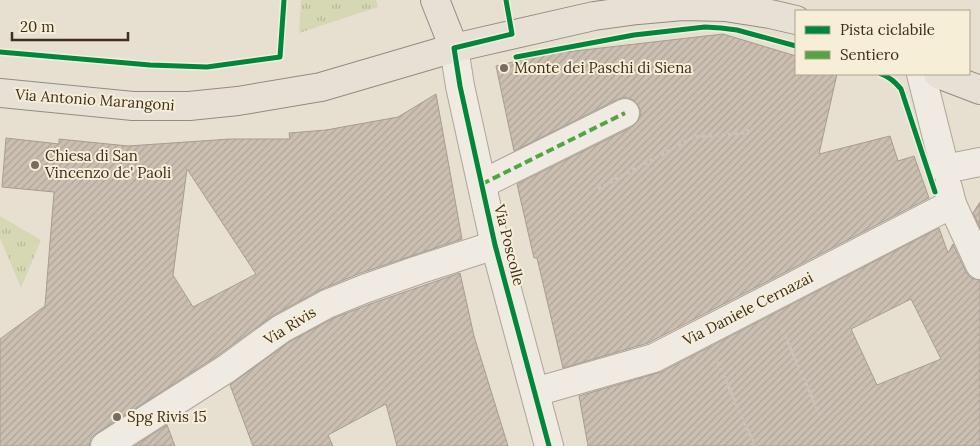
<svg xmlns="http://www.w3.org/2000/svg" width="980" height="446" font-family="Lora,serif">
<style>
.grass{fill:url(#grass-tufts)}
.building{fill:url(#building-hatch);stroke:#a89c90;fill-rule:evenodd}
.lines{fill:none;stroke-linecap:round;stroke-linejoin:round}
.pedestrian-casing{stroke:#ada599;stroke-width:30}
.minor-casing{stroke:#ada599;stroke-width:30}
.tertiary-casing{stroke:#ada599;stroke-width:30}
.primary-casing{stroke:#928b80;stroke-width:30}
.path{stroke:#c8c2b9;stroke-width:3;stroke-dasharray:4 2.5;stroke-linecap:butt}
.pedestrian{stroke:#efebe3;stroke-width:28}
.minor{stroke:#efebe3;stroke-width:28}
.tertiary{stroke:#efebe3;stroke-width:28}
.primary{stroke:#e6e1d4;stroke-width:28}
.quiet{stroke:#54a441;stroke-width:4;stroke-dasharray:8 4;stroke-linecap:butt}
.cycleway-casing{stroke:#f7eed8;stroke-width:8}
.cycleway{stroke:#00873e;stroke-width:5}
.poi-dot{fill:#786c5e;stroke:#f7eed8;stroke-width:2}
.labels{text-anchor:middle;stroke-width:4;stroke-linejoin:round;paint-order:stroke}
.poi-label{font-size:15px;fill:#3d2e20;stroke:#f7eed8;text-anchor:start}
.street-label{font-size:15px;fill:#3d2e20;stroke:#f7eed8}
</style>
<defs>
<pattern id="grass-tufts" width="24" height="20" patternUnits="userSpaceOnUse" patternTransform="scale(1.25)"><rect width="24" height="20" fill="#d6d7b3"/><path d="M3 7l-1-3M5 7V3M7 7l1-3M15 17l-1-3M17 17v-4M19 17l1-3" fill="none" stroke="#b9b99a"/></pattern>
<pattern id="building-hatch" width="6" height="6" patternUnits="userSpaceOnUse" patternTransform="scale(1.25)"><rect width="6" height="6" fill="#cbbfb2"/><path d="M-1 1l2-2M0 6l6-6M5 7l2-2" fill="none" stroke="#afa499"/></pattern>
</defs>
<rect width="100%" height="100%" fill="#e7e0d1"/>
<g class="grass">
<path d="M301,0H376L378,7L299,33Z"/>
<path d="M0,216L41,240L21,288L0,238Z"/>
</g>
<g class="building">
<path d="M723,34L796,56V74H837L819,154L890,136L898,161L914,156L929,198L648,343L563,368L537,258H534L517,184L632,127L638,121L641,113L639,107L633,100L625,97L618,99L514,151L496,66L565,50L566,52Z"/>
<path d="M436,94L462,239L358,274L320,290L274,315L217,356L97,433L91,438L89,446H0V339L45,306L54,192L2,187L6,138L59,144V139L128,146L230,139H290L289,133L326,130L398,117ZM187,169L256,274L193,307L173,275Z"/>
<path d="M980,202V228L973,213Z"/>
<path d="M939,228L948,253L953,244L966,272L971,278L980,280V446H588L579,396L661,372ZM911,299L941,359L877,385L851,329Z"/>
<path d="M460,273L474,336L508,446H397L386,404L328,435L333,446H253L230,385L289,342L334,318L370,304Z"/>
<path d="M167,425L175,446H134Z"/>
</g>
<g class="lines">
<defs>
<path id="pedestrian" d="M482,184L625,113"/>
<g id="minor">
<path d="M921,74L945,169L980,162"/>
<path d="M948,188L952,204L980,265"/>
<path d="M535,392L654,358L952,204"/>
<path d="M105,446L226,369L281,329L327,304L364,289L418,270L495,245"/>
</g>
<path id="tertiary" d="M454,48L460,86L495,245L549,446"/>
<g id="primary">
<path d="M435,0L454,48"/>
<path d="M938,74L980,90"/>
<path d="M0,93L133,106H189L238,101L321,87L454,48L594,16L638,10L683,6L725,7L770,14L796,20"/>
</g>
</defs>
<use href="#pedestrian" class="pedestrian-casing"/>
<use href="#minor" class="minor-casing"/>
<use href="#tertiary" class="tertiary-casing"/>
<use href="#primary" class="primary-casing"/>
<g class="path">
<path d="M598,189L694,137L747,133L751,120"/>
<path d="M782,329L822,420"/>
<path d="M718,362L745,425L756,446"/>
</g>
<use href="#pedestrian" class="pedestrian"/>
<use href="#minor" class="minor"/>
<use href="#tertiary" class="tertiary"/>
<use href="#primary" class="primary"/>
<path class="quiet" d="M482,184L625,113"/>
<defs>
<g id="cycleway">
<path d="M506,0L512,34L454,48L460,86L495,245L549,446"/>
<path d="M0,52L150,65L207,67L280,57L284,0"/>
<path d="M516,57L634,35L705,27L721,28L737,30L796,46"/>
<path d="M881,74C890,77 895,82 901,89L935,192"/>
</g>
</defs>
<use href="#cycleway" class="cycleway-casing"/>
<use href="#cycleway" class="cycleway"/>
</g>
<g class="poi-dot">
<circle cx="504" cy="68" r="5"/>
<circle cx="35" cy="165" r="5"/>
<circle cx="117" cy="417" r="5"/>
</g>
<g class="labels">
<g class="poi-label">
<text x="514" y="73">Monte dei Paschi di Siena</text>
<text x="45" y="161">Chiesa di San<tspan x="45" dy="17">Vincenzo de' Paoli</tspan></text>
<text x="127" y="422">Spg Rivis 15</text>
</g>
<g class="street-label">
<text transform="translate(95 100) rotate(4)" y="5">Via Antonio Marangoni</text>
<text transform="translate(509 245) rotate(76)" y="5">Via Poscolle</text>
<text transform="translate(748 309) rotate(-27)" y="5">Via Daniele Cernazai</text>
<text transform="translate(290 326) rotate(-32)" y="5">Via Rivis</text>
</g>
</g>
<rect x="795" y="10" width="175" height="65" fill="#f7eed8" stroke="#ada18e"/>
<rect x="805" y="26" width="25" height="8" fill="#00873e" stroke="#ada18e"/>
<text x="840" y="35" font-size="15" fill="#3d2e20">Pista ciclabile</text>
<rect x="805" y="51" width="25" height="8" fill="#54a441" stroke="#ada18e"/>
<text x="840" y="60" font-size="15" fill="#3d2e20">Sentiero</text>
<path d="M12 32v8h116v-8" fill="none" stroke="#3d2e20" stroke-width="2.5"/>
<text x="20" y="32" font-size="15" fill="#3d2e20" stroke="#f7eed8" stroke-width="4" paint-order="stroke">20 m</text>
</svg>
